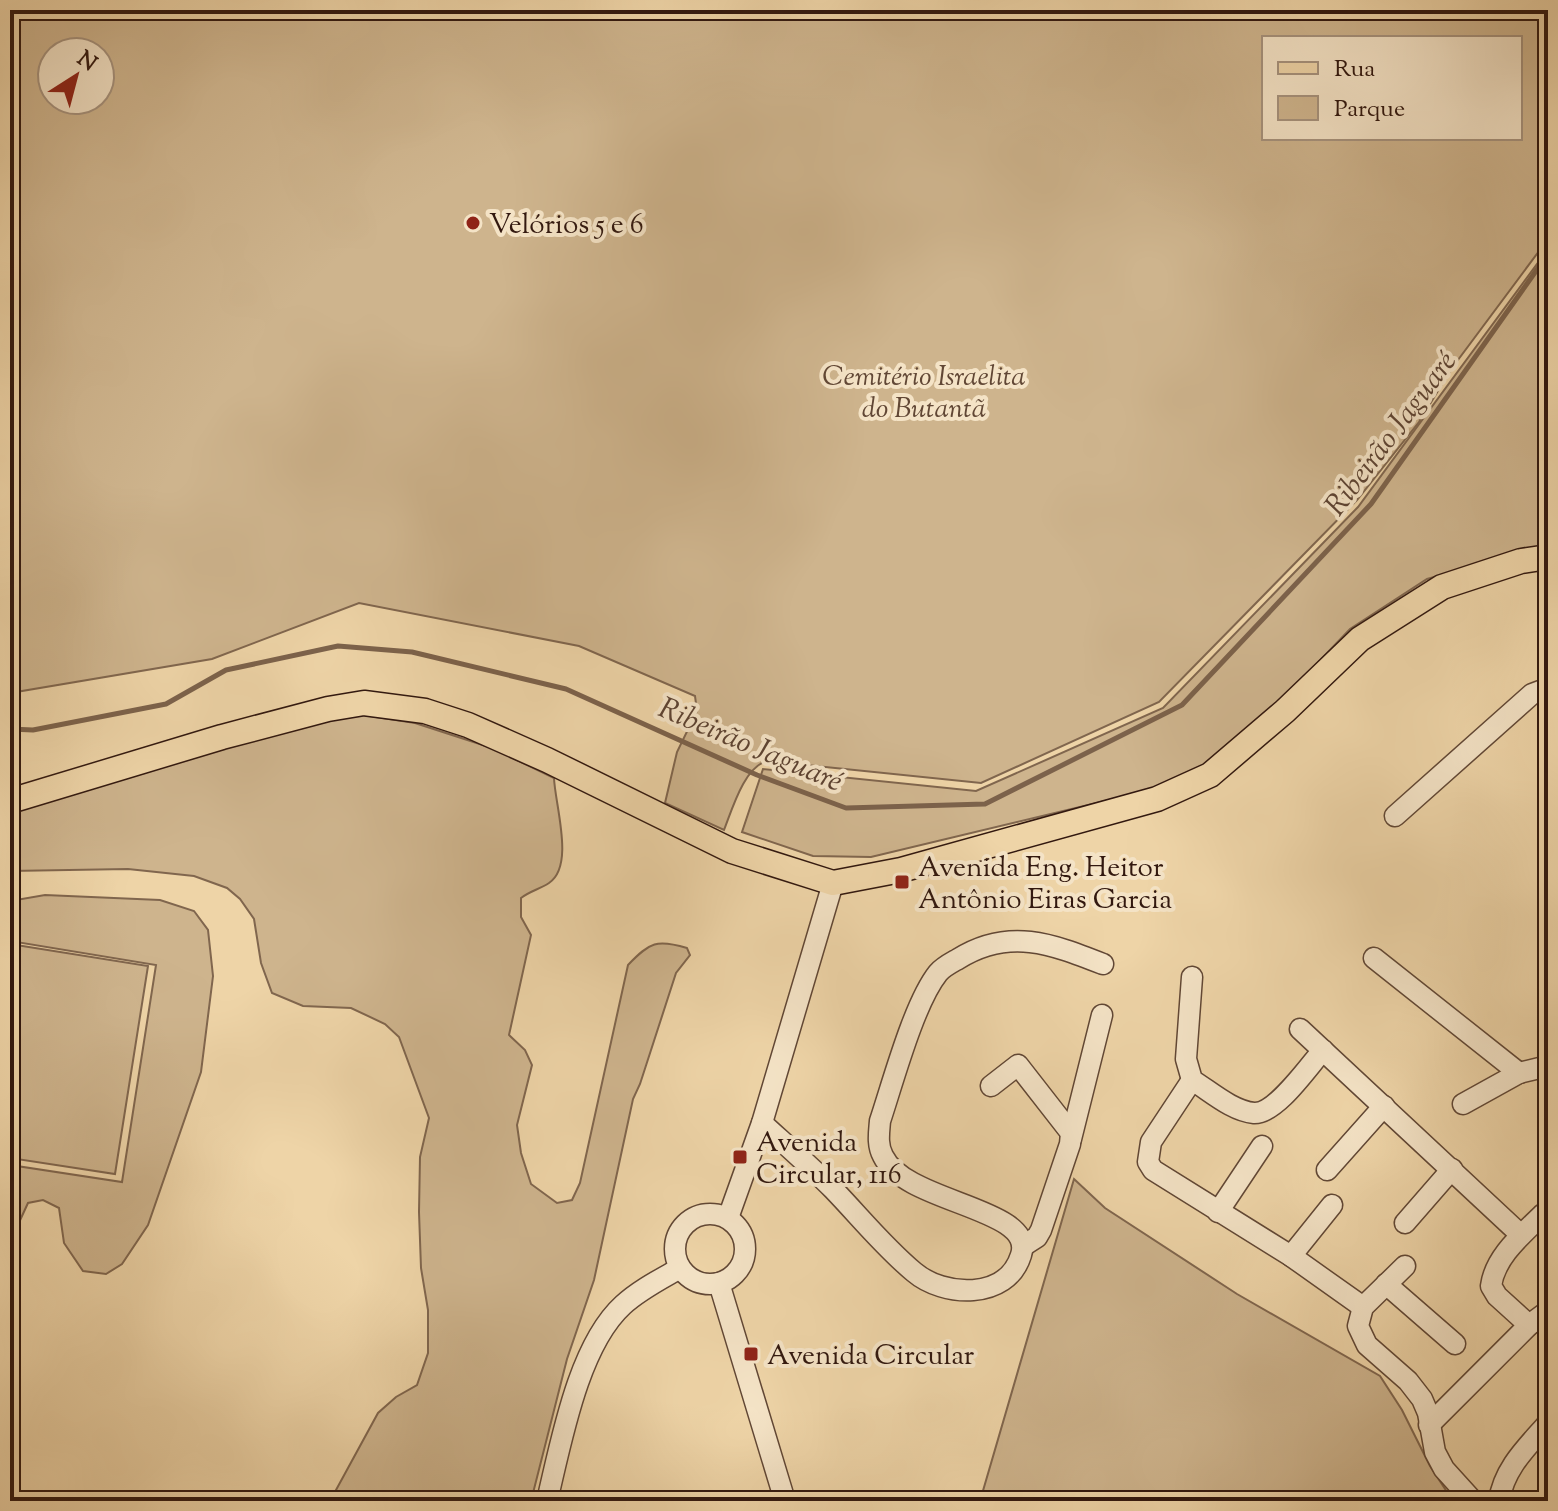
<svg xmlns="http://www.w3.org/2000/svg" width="1558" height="1511" font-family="'Sorts Mill Goudy',serif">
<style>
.green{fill:#ceb48d;stroke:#80664e;stroke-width:2;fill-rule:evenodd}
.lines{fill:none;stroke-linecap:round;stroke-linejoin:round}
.stream{stroke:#7c624b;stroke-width:5}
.minor-casing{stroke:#614735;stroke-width:23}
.major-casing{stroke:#32180f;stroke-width:27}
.minor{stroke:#f4e3c6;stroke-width:20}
.major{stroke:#eed4a7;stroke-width:24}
.poi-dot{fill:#8f2418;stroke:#f4e3c6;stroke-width:3}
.labels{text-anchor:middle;stroke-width:8;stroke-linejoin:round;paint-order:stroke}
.poi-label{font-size:28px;fill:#32180f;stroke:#f4e3c6;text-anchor:start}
.park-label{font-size:28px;font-style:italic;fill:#614735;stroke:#f4e3c6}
.water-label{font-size:30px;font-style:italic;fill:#5d4332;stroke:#f4e3c6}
</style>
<rect width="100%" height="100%" fill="#eed4a7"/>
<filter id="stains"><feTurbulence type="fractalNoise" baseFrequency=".0025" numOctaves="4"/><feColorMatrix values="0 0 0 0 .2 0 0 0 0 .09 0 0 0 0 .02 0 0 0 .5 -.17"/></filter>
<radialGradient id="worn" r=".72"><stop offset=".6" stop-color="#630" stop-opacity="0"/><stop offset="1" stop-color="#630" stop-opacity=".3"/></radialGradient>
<g class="green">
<path d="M10,10H1548V239L1452,368L1419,422L1357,500L1159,702L981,783L767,761C744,767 732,810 724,830L665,803L677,752L697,711L695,696L579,646L359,603L212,659L10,693ZM1264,38H1520V138H1264ZM100,52V100H52V52Z"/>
<path d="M1548,249V557L1511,556L1427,579L1350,629L1233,751L1155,789L871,857L813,856L742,832L763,769L976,791L1163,708L1358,507Z"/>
<path d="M363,715L415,723L492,748L554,778C555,805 575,866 549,883C540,889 530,891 521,898V917L531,935L509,1035L525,1050L532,1065L517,1125L521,1153L531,1184L557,1203L572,1200L580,1183L628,965C650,942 657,939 687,948L690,955L676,973L640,1084L633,1099L594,1280L567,1359L531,1501H330L378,1413L396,1397L417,1385L428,1353V1310L421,1268L419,1212L420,1157L429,1118L399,1037L385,1024L351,1008L303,1006L272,993L261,963L254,919L240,899L227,888L194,876L128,869L10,871V805L302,723Z"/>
<path d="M45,895L160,900L194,911L208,930L213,976L201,1072L148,1225L122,1264L106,1274L83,1271L64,1243L59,1208L43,1200L28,1203L10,1242V1165L122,1182L156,965L10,941V901Z"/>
<path d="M10,944L148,966L115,1174L10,1158Z"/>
<path d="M1074,1179L1105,1208L1237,1294L1380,1376L1402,1410L1430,1466L1453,1501H980Z"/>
</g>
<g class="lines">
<path class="stream" d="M10,729L33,730L166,704L226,670L338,646L412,652L566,689L757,775L846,808L985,804L1182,705L1371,504L1548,254"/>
<defs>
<g id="minor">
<path d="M1395,816L1532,694L1548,688"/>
<path d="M1374,958L1519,1073"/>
<path d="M1192,977L1186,1059L1192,1080C1210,1091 1232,1111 1254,1113C1276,1114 1308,1067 1323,1050"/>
<path d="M1300,1029L1521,1235"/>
<path d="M1192,1080L1151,1142L1148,1162L1153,1170L1291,1256L1363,1307"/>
<path d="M991,1086L1018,1065L1071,1133L1070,1144L1041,1230L1037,1237L1023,1246"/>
<path d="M1463,1104L1519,1073L1548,1066"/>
<path d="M762,1123C786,1145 810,1166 833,1189C860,1217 884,1247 914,1272C943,1297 1007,1301 1021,1255C1036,1207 906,1204 883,1156C877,1145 879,1133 880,1121C893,1082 914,1003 938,973C943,967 951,963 958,959C1009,927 1052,944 1103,964"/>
<path d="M1071,1139L1102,1015"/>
<path d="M1327,1170L1384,1106"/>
<path d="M1218,1212L1262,1146"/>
<circle cx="710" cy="1249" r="35"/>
<path d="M728,1218L762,1123L833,883"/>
<path d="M1405,1223L1452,1169"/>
<path d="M1291,1256L1332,1205"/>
<path d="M1405,1266L1363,1307L1358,1326L1367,1345L1408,1381L1422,1399L1428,1413L1435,1452L1444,1469L1473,1501"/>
<path d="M719,1283L785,1501"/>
<path d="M1386,1284L1455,1344"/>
<path d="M1529,1325L1497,1296L1491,1286C1495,1256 1523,1234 1543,1214"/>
<path d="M1429,1425L1529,1325L1548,1311"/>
<path d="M547,1501C561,1443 578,1346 623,1305C639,1290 661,1279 680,1268"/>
<path d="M1499,1501C1504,1468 1527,1447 1548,1423"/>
</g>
<path id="major" d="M10,801L222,737L328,709L364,703L425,711L468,725L547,760L732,851L833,883L901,870L1157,799L1210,775L1285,711L1360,639L1442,587L1521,561L1548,557"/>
</defs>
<use href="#minor" class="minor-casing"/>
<use href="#major" class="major-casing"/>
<use href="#minor" class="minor"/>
<use href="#major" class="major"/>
</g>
<g class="poi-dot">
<circle cx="473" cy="223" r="8"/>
<rect x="894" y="874" width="16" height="16" rx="4"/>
<rect x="732" y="1149" width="16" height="16" rx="4"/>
<rect x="743" y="1346" width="16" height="16" rx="4"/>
</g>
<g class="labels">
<g class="poi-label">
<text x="489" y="233">Velórios 5 e 6</text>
<text x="918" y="876">Avenida Eng. Heitor<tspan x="918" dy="32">Antônio Eiras Garcia</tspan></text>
<text x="756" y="1151">Avenida<tspan x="756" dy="32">Circular, 116</tspan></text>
<text x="767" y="1364">Avenida Circular</text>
</g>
<g class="park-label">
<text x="924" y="385">Cemitério Israelita<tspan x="924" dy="32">do Butantã</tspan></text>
</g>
<g class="water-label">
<text transform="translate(1390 433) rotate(-53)" y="10">Ribeirão Jaguaré</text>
<text transform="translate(751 744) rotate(23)" y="10">Ribeirão Jaguaré</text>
</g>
</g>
<rect width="1558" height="1511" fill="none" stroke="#eed4a7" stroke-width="40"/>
<rect x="12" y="12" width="1534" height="1487" fill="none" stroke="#32180f" stroke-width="4"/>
<rect x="20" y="20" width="1518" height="1471" fill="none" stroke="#32180f" stroke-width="2"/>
<rect x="1262" y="36" width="260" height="104" fill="#f4e3c6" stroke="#a6927d" stroke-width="2"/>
<rect x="1278" y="62" width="40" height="12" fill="#eed4a7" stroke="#a6927d" stroke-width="2"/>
<text x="1334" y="76" font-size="24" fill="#32180f">Rua</text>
<rect x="1278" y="96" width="40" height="24" fill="#ceb48d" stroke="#a6927d" stroke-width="2"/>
<text x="1334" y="116" font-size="24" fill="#32180f">Parque</text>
<g transform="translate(76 76) rotate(36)"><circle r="38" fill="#f4e3c6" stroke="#a6927d" stroke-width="2"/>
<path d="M0-6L14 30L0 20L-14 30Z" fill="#8f2418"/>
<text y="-12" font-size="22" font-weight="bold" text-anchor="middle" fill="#32180f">N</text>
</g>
<rect width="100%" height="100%" filter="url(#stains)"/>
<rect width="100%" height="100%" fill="url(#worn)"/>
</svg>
